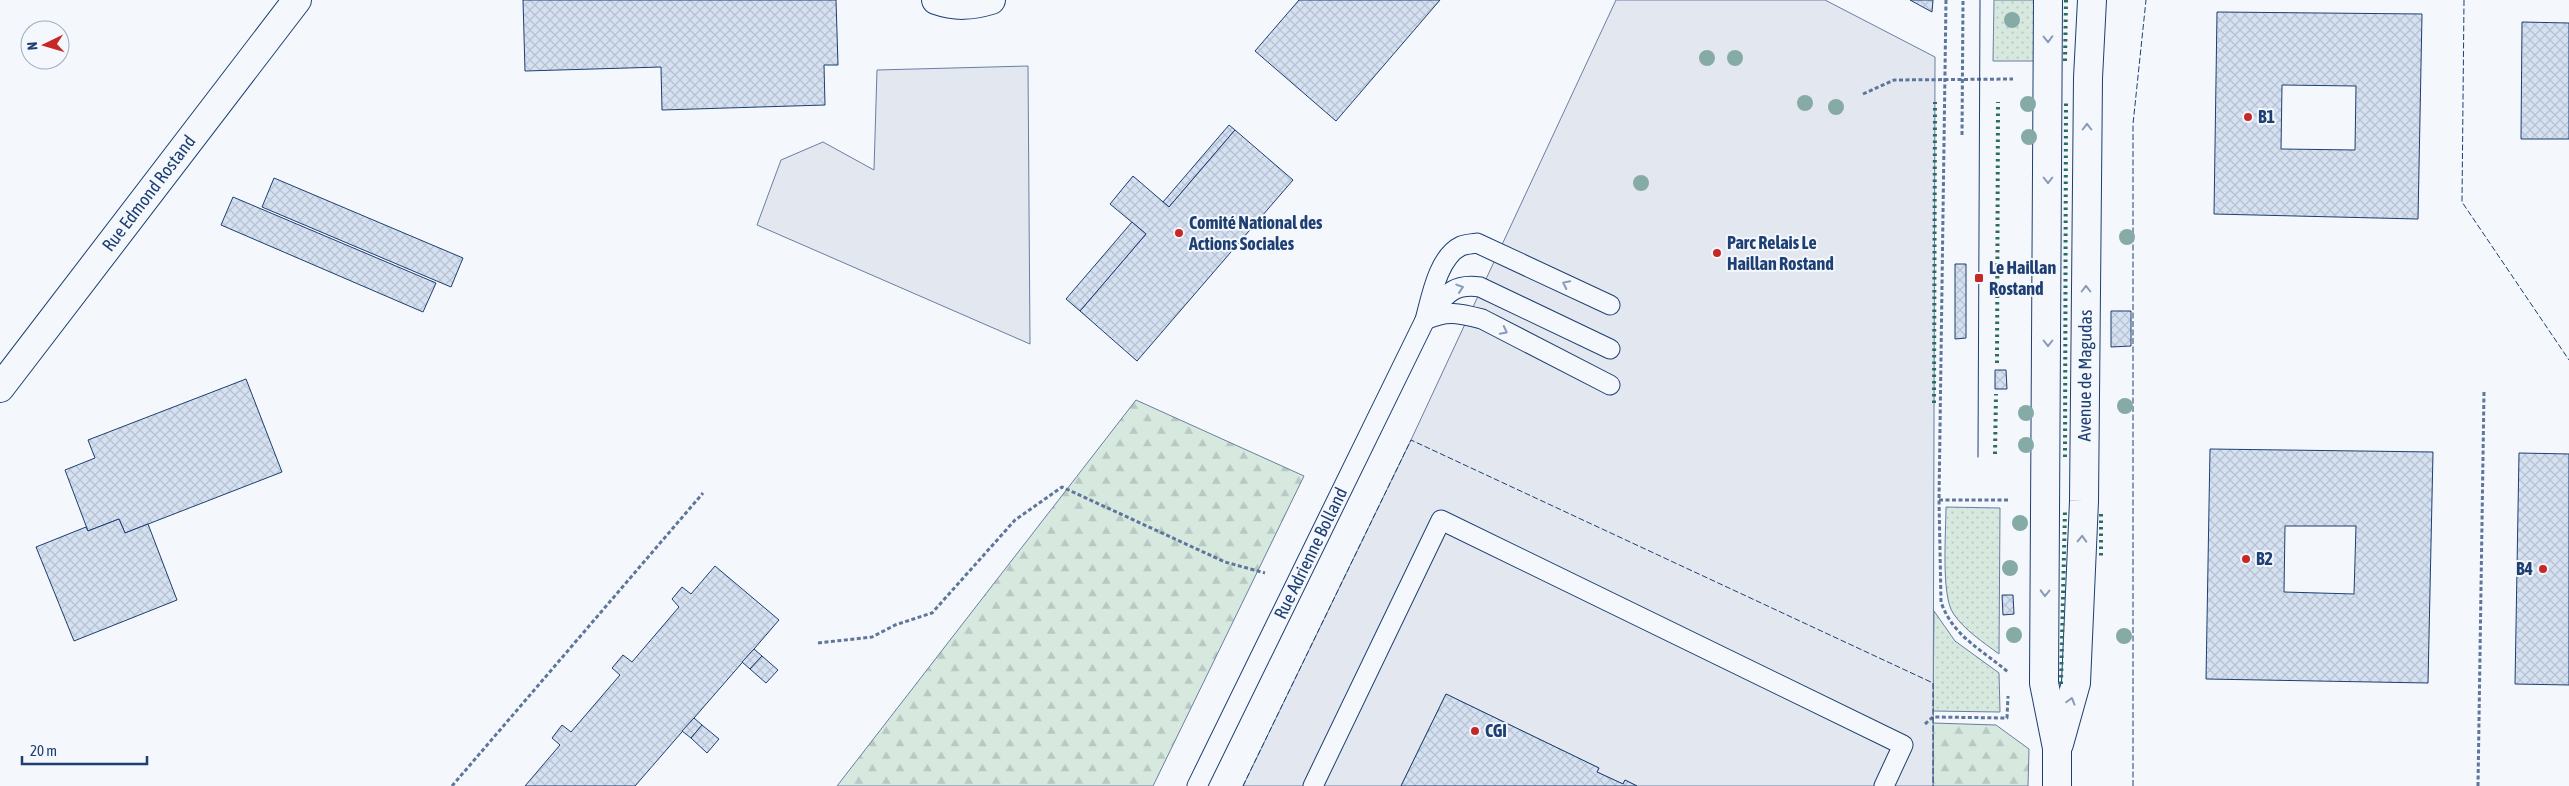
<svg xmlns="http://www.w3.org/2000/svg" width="2569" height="786" font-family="'Asap Condensed',sans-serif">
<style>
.grass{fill:url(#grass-dots);stroke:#687fa3}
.forest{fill:url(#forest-firs);stroke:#687fa3}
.parking{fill:#e3e8f0;stroke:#687fa3}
.building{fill:url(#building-cross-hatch);stroke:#1d3f73;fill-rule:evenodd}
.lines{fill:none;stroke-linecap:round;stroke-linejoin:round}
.lane-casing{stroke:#1d3f73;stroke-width:21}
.street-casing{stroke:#1d3f73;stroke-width:30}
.primary-casing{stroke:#1d3f73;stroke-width:30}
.path{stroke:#5e769c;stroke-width:3;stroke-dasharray:4 2.5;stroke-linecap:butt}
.lane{stroke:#f4f7fb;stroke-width:19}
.street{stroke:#f4f7fb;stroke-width:28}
.primary{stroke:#f4f7fb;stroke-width:28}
.tram{stroke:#1d3f73;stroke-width:1}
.hedge{stroke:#2c6c60;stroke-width:4;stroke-dasharray:2.5 4;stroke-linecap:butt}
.fence{stroke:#1d3f73;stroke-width:1;stroke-dasharray:6 2.5;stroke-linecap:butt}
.tree{fill:#86aba6}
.oneway{stroke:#889bb7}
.poi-dot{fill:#c62828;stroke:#f4f7fb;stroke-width:2}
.labels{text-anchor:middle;stroke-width:4;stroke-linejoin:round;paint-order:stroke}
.poi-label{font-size:18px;font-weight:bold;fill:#1d3f73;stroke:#f4f7fb;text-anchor:start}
.street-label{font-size:18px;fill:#1d3f73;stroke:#f4f7fb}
</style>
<defs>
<pattern id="grass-dots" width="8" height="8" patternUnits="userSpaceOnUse" patternTransform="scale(1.25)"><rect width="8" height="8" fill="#d7e8df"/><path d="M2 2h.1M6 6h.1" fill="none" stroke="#b8c8c3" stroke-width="1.8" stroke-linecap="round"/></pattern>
<pattern id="forest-firs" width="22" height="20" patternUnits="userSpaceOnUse" patternTransform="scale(1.25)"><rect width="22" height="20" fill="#d7e8df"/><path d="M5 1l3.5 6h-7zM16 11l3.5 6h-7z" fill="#b8c8c3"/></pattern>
<pattern id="building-cross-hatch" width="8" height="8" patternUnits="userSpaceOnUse" patternTransform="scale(1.25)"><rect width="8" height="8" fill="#d5e0f0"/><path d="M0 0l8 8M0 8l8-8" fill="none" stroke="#b6c1d1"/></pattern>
</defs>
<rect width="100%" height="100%" fill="#f4f7fb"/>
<g class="grass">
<path d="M1994,0H2036L2037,61H1993Z"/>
<path d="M1946,507L2000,508L1999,654C1983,642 1964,630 1953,613C1941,595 1946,531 1946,507Z"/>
<path d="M1934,611L1955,641L1999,673L2000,712L1933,711Z"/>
</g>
<g class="forest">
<path d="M1136,400L1304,476L1153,786H837Z"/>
<path d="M1933,723L1996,725L2029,749L2028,786H1933Z"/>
</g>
<g class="parking">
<path d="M1616,0H1825L1935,57L1933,786H1637L1625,780L1623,784L1597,772L1599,768L1446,694L1401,786H1243L1411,440Z"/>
<path d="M1028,66L1030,344L757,225L781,160L823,142L874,170L877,70Z"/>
</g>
<g class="building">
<path d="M523,0H836L838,65H824L825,105L662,110L661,67L525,71Z"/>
<path d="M1299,0H1440L1336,121L1255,51Z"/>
<path d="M1910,0H1933L1932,12Z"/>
<path d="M2217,12L2422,14L2418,219L2214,214ZM2282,85L2356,86L2355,150L2281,149Z"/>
<path d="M2522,22L2569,23V139H2521Z"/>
<path d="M1229,125L1235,130L1169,207L1163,202Z"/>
<path d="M1235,130L1293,180L1137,361L1080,311L1146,234L1110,204L1133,176L1169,207Z"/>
<path d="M274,178L463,258L451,287L262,207Z"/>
<path d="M233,197L436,283L423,312L221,225Z"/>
<path d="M1132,222L1146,234L1080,311L1066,299Z"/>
<path d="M1955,264H1966V338L1955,339Z"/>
<path d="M2111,311H2131V346L2111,347Z"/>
<path d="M1995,370H2006L2007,389H1995Z"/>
<path d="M246,379L282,472L125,533L119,519L88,531L65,470L95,458L88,440Z"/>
<path d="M2210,449L2433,452L2428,683L2206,679ZM2285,526H2356L2354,594L2284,592Z"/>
<path d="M2519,453L2569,454V685L2515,684Z"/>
<path d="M119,519L125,533L148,524L177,600L74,641L36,547L86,527L88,531Z"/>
<path d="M715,566L779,620L754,649L635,786H525L560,745L552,738L562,725L571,732L620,675L612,668L623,655L632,662L679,607L672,599L682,587L691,594Z"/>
<path d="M2002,595H2013L2014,614L2003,615Z"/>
<path d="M754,649L762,656L750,669L742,662Z"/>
<path d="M762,656L778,670L766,683L750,669Z"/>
<path d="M1446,694L1599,768L1597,772L1623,784L1625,780L1637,786H1401Z"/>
<path d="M694,718L702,725L691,738L682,731Z"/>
<path d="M702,725L719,739L707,753L691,738Z"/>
</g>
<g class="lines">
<defs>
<g id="lane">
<path d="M1429,315C1445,296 1452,283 1480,287L1610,349"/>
<path d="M1425,320C1447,310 1459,313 1482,319L1610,385"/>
<path id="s1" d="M1197,786L1425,320C1431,298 1438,257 1461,246C1466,244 1472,244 1477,243L1610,305"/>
<path d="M1313,786L1441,520L1903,745L1884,786"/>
</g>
<g id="street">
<path d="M936,0C956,7 971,6 991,0"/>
<path id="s2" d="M0,388L297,0"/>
</g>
<g id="primary">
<path d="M2048,0L2044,683L2057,748V786"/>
<path id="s3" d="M2059,744L2076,683L2084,501L2088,78L2092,0"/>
</g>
</defs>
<use href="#lane" class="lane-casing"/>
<use href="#street" class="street-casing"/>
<use href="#primary" class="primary-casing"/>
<g class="path">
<path d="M1946,0L1939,500L1941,602C1953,637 1983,650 2009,673"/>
<path d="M1863,94L1894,80L2013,79"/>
<path d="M1962,135L1963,0"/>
<path d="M1939,500H2009"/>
<path d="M818,643L872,637L895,625L932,613L1015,520L1062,487L1225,562L1265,573"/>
<path d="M1925,724L1933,717L2007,718L2008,696"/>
<path d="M452,786L703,493"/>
<path d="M2478,786L2484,391"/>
</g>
<use href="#lane" class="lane"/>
<use href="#street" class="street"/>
<use href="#primary" class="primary"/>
<path class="tram" d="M1978,457L1980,0"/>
<g class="hedge">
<path d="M2065,61L2066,0"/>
<path d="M1997,363L1998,102"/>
<path d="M1934,403L1935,102"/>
<path d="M1995,454L1996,394"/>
<path d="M2065,457L2066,100"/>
<path d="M2101,514V557"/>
<path d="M2061,684L2065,510"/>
</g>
<g class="fence">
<path d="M2464,0L2462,202L2569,360"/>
<path d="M1243,786L1411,440L1933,683V786"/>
<path d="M2133,786V124L2146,0"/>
</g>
</g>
<g class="tree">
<circle cx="2012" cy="20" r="8"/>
<circle cx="1707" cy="58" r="8"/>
<circle cx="1735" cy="58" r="8"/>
<circle cx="1805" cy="103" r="8"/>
<circle cx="2028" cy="104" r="8"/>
<circle cx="1836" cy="107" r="8"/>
<circle cx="2029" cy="137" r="8"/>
<circle cx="1641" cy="183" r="8"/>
<circle cx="2127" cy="237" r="8"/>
<circle cx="2125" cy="406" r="8"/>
<circle cx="2026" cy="413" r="8"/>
<circle cx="2026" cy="445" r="8"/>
<circle cx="2020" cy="523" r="8"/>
<circle cx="2010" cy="568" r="8"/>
<circle cx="2014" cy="635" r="8"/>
<circle cx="2124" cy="636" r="8"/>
</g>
<defs><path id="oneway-chevron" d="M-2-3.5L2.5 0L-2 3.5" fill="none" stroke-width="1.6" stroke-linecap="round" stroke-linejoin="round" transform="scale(1.25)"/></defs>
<g class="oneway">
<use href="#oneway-chevron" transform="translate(2048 39) rotate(89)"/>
<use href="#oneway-chevron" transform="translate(2087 127) rotate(-90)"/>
<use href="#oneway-chevron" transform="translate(2048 180) rotate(90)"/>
<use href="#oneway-chevron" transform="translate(1566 284) rotate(-154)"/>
<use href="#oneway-chevron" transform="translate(1460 288) rotate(-18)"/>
<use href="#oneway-chevron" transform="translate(2086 289) rotate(-90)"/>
<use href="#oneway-chevron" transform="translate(1504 331) rotate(27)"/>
<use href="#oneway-chevron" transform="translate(2048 343) rotate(90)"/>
<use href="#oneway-chevron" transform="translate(2082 539) rotate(-88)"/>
<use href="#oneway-chevron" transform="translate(2045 593) rotate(91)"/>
<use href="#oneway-chevron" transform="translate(2071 701) rotate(-74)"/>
</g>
<g class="poi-dot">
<circle cx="2248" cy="117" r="5"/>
<circle cx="1179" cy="233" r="5"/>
<circle cx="1717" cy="253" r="5"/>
<rect x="1974" y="273" width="10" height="10" rx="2.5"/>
<circle cx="2246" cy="559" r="5"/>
<circle cx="2543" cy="569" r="5"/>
<circle cx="1475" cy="731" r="5"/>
</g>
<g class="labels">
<g class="poi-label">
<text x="2258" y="123">B1</text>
<text x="1189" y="229">Comité National des<tspan x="1189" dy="21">Actions Sociales</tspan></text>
<text x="1727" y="249">Parc Relais Le<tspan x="1727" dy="21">Haillan Rostand</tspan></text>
<text x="1989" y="274">Le Haillan<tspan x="1989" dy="21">Rostand</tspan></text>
<text x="2256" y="565">B2</text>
<text x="2533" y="575" text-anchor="end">B4</text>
<text x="1485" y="737">CGI</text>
</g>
<g class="street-label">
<text dy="6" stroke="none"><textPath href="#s2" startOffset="245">Rue Edmond Rostand</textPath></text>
<text dy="6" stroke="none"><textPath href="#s3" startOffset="371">Avenue de Magudas</textPath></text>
<text dy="6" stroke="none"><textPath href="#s1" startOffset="259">Rue Adrienne Bolland</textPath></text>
</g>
</g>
<g transform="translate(45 45) rotate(265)"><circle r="24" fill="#f4f7fb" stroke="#9eadc5"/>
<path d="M0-4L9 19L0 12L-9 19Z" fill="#c62828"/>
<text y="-8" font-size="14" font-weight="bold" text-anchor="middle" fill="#1d3f73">N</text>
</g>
<path d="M22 756v8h125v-8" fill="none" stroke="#1d3f73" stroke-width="2.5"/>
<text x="30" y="756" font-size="15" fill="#1d3f73" stroke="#f4f7fb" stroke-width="4" paint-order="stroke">20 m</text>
</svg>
